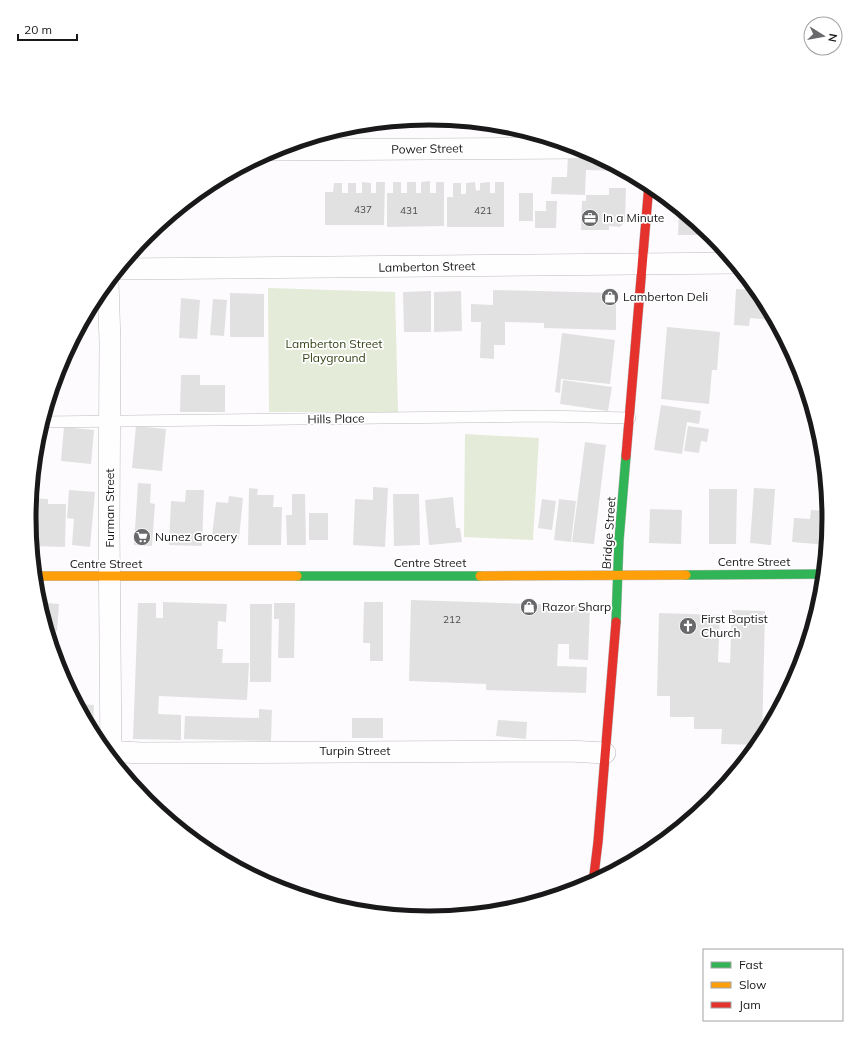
<svg xmlns="http://www.w3.org/2000/svg" width="859" height="1037" font-family="Mulish,sans-serif">
<style>
.green{fill:#e4ebd8}
.building{fill:#e2e1e1}
.lines{fill:none;stroke-linecap:round;stroke-linejoin:round}
.lane-casing{stroke:#bcbbbd;stroke-width:12}
.street-casing{stroke:#bcbbbd;stroke-width:22}
.fast-casing{stroke:#bcbbbd;stroke-width:10}
.slow-casing{stroke:#bcbbbd;stroke-width:10}
.jam-casing{stroke:#bcbbbd;stroke-width:10}
.lane{stroke:#fffeff;stroke-width:11}
.street{stroke:#fffeff;stroke-width:21}
.fast{stroke:#30b455;stroke-width:9}
.slow{stroke:#ff9f0a;stroke-width:9}
.jam{stroke:#e5322d;stroke-width:9}
.labels{text-anchor:middle;stroke-width:3.5;stroke-linejoin:round;paint-order:stroke}
.number-label{font-size:10px;fill:#4c4b4c}
.street-label{font-size:12px;fill:#1a191a;stroke:#fff}
.poi-label{font-size:12px;fill:#1a191a;stroke:#fff;text-anchor:start}
.park-label{font-size:12px;fill:#344215;stroke:#fff}
.rim{fill:none;stroke:#1a191a;stroke-width:5}
</style>
<rect width="100%" height="100%" fill="#fdfbfe"/>
<g class="green">
<path d="M268,288L395,292L398,412H269Z"/>
<path d="M465,434L539,438L533,540L464,537Z"/>
</g>
<g class="building">
<path d="M510,126L542,136V138L509,135Z"/>
<path d="M568,155L597,156L619,168V171L586,170L585,195L551,194L552,177H567Z"/>
<path d="M234,171V181L214,182Z"/>
<path d="M430,181V193H436V182H444V226L387,227V193H393V182H401V193H407V182H416V193H421V182Z"/>
<path d="M362,182L371,183V193H376V182H385L384,225H325V192H333L334,183H342V193H348V183H356V193H362Z"/>
<path d="M475,182L476,191L480,190V183L490,182V193H495V182H504V227H447V197H453V183H461V194H466V183Z"/>
<path d="M609,188H626L625,222L620,227L609,226V230H581L582,201H586V195H609Z"/>
<rect x="519" y="193" width="14" height="28"/>
<path d="M546,201H557L556,228H535V211H546Z"/>
<path d="M679,208L699,224L712,235H678Z"/>
<path d="M736,289L758,290L763,296L772,314L771,320L750,318L749,326L734,325Z"/>
<path d="M493,290L616,293V330L544,328V323L505,322V345H494V359L480,358L481,322H471V304L493,305Z"/>
<path d="M431,291V332H404L403,292Z"/>
<path d="M461,291L462,331L434,332V292Z"/>
<path d="M230,293L264,294V337H230Z"/>
<path d="M181,298L200,300L197,339L179,338Z"/>
<path d="M213,299L227,300L224,336L210,335Z"/>
<path d="M667,327L720,332L717,370H712L709,404L661,399Z"/>
<path d="M562,333L615,340L610,384L561,379L560,393L555,392Z"/>
<path d="M181,375H200V385H225V412H180Z"/>
<path d="M563,380L612,387L608,411L560,404Z"/>
<path d="M661,405L701,411L699,424L687,422L682,454L654,450Z"/>
<path d="M136,426L166,429L162,471L132,468Z"/>
<path d="M688,426L709,429L707,442L701,441L699,453L684,451Z"/>
<path d="M64,427L94,430L91,464L61,461Z"/>
<path d="M585,442L606,445L594,544L572,542Z"/>
<path d="M138,483L151,484L150,503L155,504L152,546L134,545Z"/>
<path d="M373,487L388,488L385,547L353,545L355,499L373,500Z"/>
<path d="M249,488L258,489L257,495H274L273,507H282L281,545H248Z"/>
<path d="M754,488L775,489L771,545L750,543Z"/>
<path d="M709,489H737L736,544H709Z"/>
<path d="M69,490L95,492L90,547L72,545L74,519L67,518Z"/>
<path d="M186,490H204L202,546L169,545L171,501L185,502Z"/>
<path d="M292,494H305L306,545H287L286,515H292Z"/>
<path d="M393,494H419L420,545L394,546Z"/>
<path d="M229,496L243,498L239,539L212,536L216,502L228,503Z"/>
<path d="M453,497L456,528H460L462,542L429,545L425,500Z"/>
<path d="M31,498L48,499V504H66L65,547L32,546L29,518Z"/>
<path d="M542,499L556,501L552,530L538,528Z"/>
<path d="M559,499L576,501L571,542L554,540Z"/>
<path d="M828,505L830,519L827,545L792,542L794,518L810,519L811,510L827,511Z"/>
<path d="M650,509L682,510L681,544L649,543Z"/>
<rect x="309" y="513" width="19" height="27"/>
<path d="M411,600L590,606L588,660L569,659V644H558L557,666L587,667L586,693L486,690V684L409,681Z"/>
<path d="M38,602L59,604L57,631L47,630Z"/>
<path d="M163,602L227,604L226,622L218,621L217,649H223L222,663H249L247,700L159,696L158,714L181,715V740L133,739L138,603H156V618H163Z"/>
<path d="M364,602H383V661H370V643H363Z"/>
<path d="M274,603H295L294,658H278L279,619H274Z"/>
<path d="M250,604H272L271,682H250Z"/>
<path d="M732,610L765,611L762,741L760,745L721,744L722,729H694V717H670V696H657L659,613L720,615L718,662L730,663Z"/>
<path d="M77,704L94,705L93,735L85,720Z"/>
<path d="M259,709L272,710L271,741L184,739L185,716L259,718Z"/>
<rect x="352" y="718" width="31" height="20"/>
<path d="M498,720L527,722L526,739L496,736Z"/>
</g>
<g class="lines">
<defs>
<path id="lane" d="M42,422L543,416L630,418"/>
<g id="street">
<path d="M273,150L581,148"/>
<path d="M119,269L736,263"/>
<path d="M108,282L110,342L109,525L111,759"/>
<path d="M105,751L141,753L569,751L605,753"/>
</g>
<g id="fast">
<path d="M686,575L825,574"/>
<path d="M297,576H480"/>
<path d="M616,622L619,540L626,456"/>
</g>
<g id="slow">
<path d="M35,576H297"/>
<path d="M480,576L686,575"/>
</g>
<g id="jam">
<path d="M626,456L649,184"/>
<path d="M593,883L598,842L616,622"/>
</g>
</defs>
<use href="#lane" class="lane-casing"/>
<use href="#street" class="street-casing"/>
<use href="#fast" class="fast-casing"/>
<use href="#slow" class="slow-casing"/>
<use href="#jam" class="jam-casing"/>
<use href="#lane" class="lane"/>
<use href="#street" class="street"/>
<use href="#fast" class="fast"/>
<use href="#slow" class="slow"/>
<use href="#jam" class="jam"/>
</g>
<defs>
<symbol id="office-disc" viewBox="-11 -11 22 22"><circle r="9.5" fill="#69686a" stroke="#fff"/><path d="M-6-3h4V-5.5h4V-3h4V5H-6ZM-1-4.5V-3h2v-1.5ZM-6 0V1H6V0Z" fill="#fff"/></symbol>
<symbol id="shop-disc" viewBox="-11 -11 22 22"><circle r="9.5" fill="#69686a" stroke="#fff"/><path d="M-5-2.5h2.3a2.7 3.5 0 0 1 5.4 0H5L5.5 6h-11ZM-1.5-2.5h3a1.5 2.3 0 0 0-3 0Z" fill="#fff"/></symbol>
<symbol id="supermarket-disc" viewBox="-11 -11 22 22"><circle r="9.5" fill="#69686a" stroke="#fff"/><path d="M-6-5.5h2.5l.6 2H6L4.5 2H-2.5L-4.4-4H-6ZM-1.5 3.2a1.3 1.3 0 1 0 .1 0ZM3 3.2a1.3 1.3 0 1 0 .1 0Z" fill="#fff"/></symbol>
<symbol id="church-disc" viewBox="-11 -11 22 22"><circle r="9.5" fill="#69686a" stroke="#fff"/><path d="M-1.2-6h2.4v3.5h3.3v2.4h-3.3V6h-2.4V-.1h-3.3v-2.4h3.3Z" fill="#fff"/></symbol>
</defs>
<g fill-rule="evenodd">
<use href="#office-disc" x="580" y="208" width="20" height="20"/>
<use href="#shop-disc" x="600" y="287" width="20" height="20"/>
<use href="#supermarket-disc" x="132" y="527" width="20" height="20"/>
<use href="#shop-disc" x="519" y="597" width="20" height="20"/>
<use href="#church-disc" x="678" y="616" width="20" height="20"/>
</g>
<g class="labels">
<g class="number-label">
<text x="363" y="213">437</text>
<text x="409" y="214">431</text>
<text x="483" y="214">421</text>
<text x="452" y="623">212</text>
</g>
<g class="street-label">
<text transform="translate(427 149) rotate(-1)" y="4">Power Street</text>
<text transform="translate(427 267) rotate(-1)" y="4">Lamberton Street</text>
<text transform="translate(336 419) rotate(-1)" y="4">Hills Place</text>
<text transform="translate(110 508) rotate(-90)" y="4">Furman Street</text>
<text transform="translate(609 533) rotate(-86)" y="4">Bridge Street</text>
<text x="754" y="566">Centre Street</text>
<text x="430" y="567">Centre Street</text>
<text x="106" y="568">Centre Street</text>
<text x="355" y="755">Turpin Street</text>
</g>
<g class="poi-label">
<text x="603" y="222">In a Minute</text>
<text x="623" y="301">Lamberton Deli</text>
<text x="155" y="541">Nunez Grocery</text>
<text x="542" y="611">Razor Sharp</text>
<text x="701" y="623">First Baptist<tspan x="701" dy="14">Church</tspan></text>
</g>
<g class="park-label">
<text x="334" y="348">Lamberton Street<tspan x="334" dy="14">Playground</tspan></text>
</g>
</g>
<path d="M0 0H859V1037H0ZM36 518a393 393 0 1 1 786 0a393 393 0 1 1-786 0Z" fill="#fff" fill-rule="evenodd"/>
<path class="rim" d="M36 518a393 393 0 1 1 786 0a393 393 0 1 1-786 0Z"/>
<rect x="703" y="949" width="140" height="72" fill="#ffffff" stroke="#a3a3a3"/>
<rect x="711" y="962" width="20" height="6" fill="#30b455" stroke="#a3a3a3"/>
<text x="739" y="969" font-size="12" fill="#1a191a">Fast</text>
<rect x="711" y="982" width="20" height="6" fill="#ff9f0a" stroke="#a3a3a3"/>
<text x="739" y="989" font-size="12" fill="#1a191a">Slow</text>
<rect x="711" y="1002" width="20" height="6" fill="#e5322d" stroke="#a3a3a3"/>
<text x="739" y="1009" font-size="12" fill="#1a191a">Jam</text>
<g transform="translate(823 36) rotate(101)"><circle r="19" fill="#ffffff" stroke="#a3a3a3"/>
<path d="M0-3L7 15L0 10L-7 15Z" fill="#69686a"/>
<text y="-6" font-size="11" font-weight="bold" text-anchor="middle" fill="#1a191a">N</text>
</g>
<path d="M18 34v6h59v-6" fill="none" stroke="#1a191a" stroke-width="2"/>
<text x="24" y="34" font-size="12" fill="#1a191a" stroke="#ffffff" stroke-width="3" paint-order="stroke">20 m</text>
</svg>
